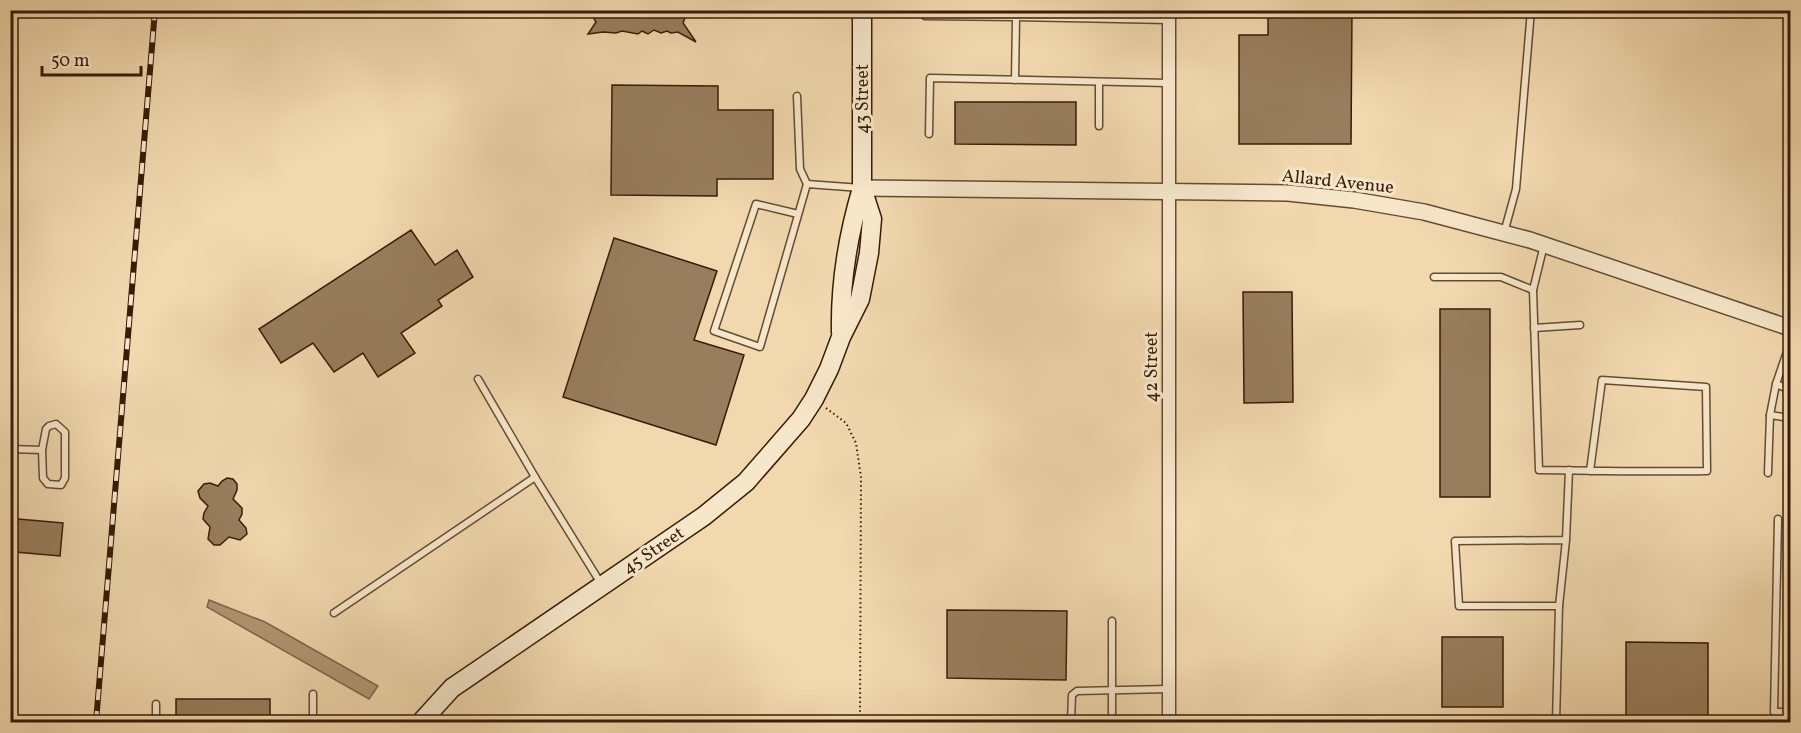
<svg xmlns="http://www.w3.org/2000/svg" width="1801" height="733" font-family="Vollkorn,serif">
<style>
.water{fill:#b29875;stroke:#816649;stroke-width:1.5}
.building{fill:#987e5d;stroke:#381c06;stroke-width:1.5}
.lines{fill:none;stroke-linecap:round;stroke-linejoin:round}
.service-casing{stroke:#664b30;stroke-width:9}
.minor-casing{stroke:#664b30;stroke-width:15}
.tertiary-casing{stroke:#664b30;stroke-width:18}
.secondary-casing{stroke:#381c06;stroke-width:21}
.path{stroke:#381c06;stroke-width:2;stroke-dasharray:1.5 3;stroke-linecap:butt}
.service{stroke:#f6e6ca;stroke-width:6}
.minor{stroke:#f6e6ca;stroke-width:12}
.tertiary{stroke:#f6e6ca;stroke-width:15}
.secondary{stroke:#f6e6ca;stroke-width:18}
.rail-casing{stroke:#381c06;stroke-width:6}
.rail{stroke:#f6e6ca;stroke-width:4;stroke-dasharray:11;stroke-linecap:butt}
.labels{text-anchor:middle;stroke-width:6;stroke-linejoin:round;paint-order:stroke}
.street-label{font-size:18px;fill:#381c06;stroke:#f6e6ca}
</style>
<rect width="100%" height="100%" fill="#f1d8ae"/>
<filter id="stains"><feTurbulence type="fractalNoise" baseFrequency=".00333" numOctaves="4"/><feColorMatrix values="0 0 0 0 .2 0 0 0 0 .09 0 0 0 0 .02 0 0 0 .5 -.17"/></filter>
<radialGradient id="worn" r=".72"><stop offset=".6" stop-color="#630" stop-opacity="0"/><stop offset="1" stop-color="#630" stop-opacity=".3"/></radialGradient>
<path class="water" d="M209,600L265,622L378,686L369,699L207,607Z"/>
<g class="building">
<path d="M589,10L642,13L648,11L653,15L661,10L677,12L688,10L683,23L696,42L678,32L671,33L667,31L661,33L654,30L648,34L642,31L638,34L622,31L616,33L603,32L588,34L596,22Z"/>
<path d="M1268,10H1352L1351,144H1239V35H1268Z"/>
<path d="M612,85L718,86V110H773V179H717V196L611,195Z"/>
<path d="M955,102H1076V145L955,144Z"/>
<path d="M411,230L435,265L457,250L473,277L438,300L442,306L401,333L415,353L378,377L363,353L334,372L313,343L281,363L259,329Z"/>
<path d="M614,238L717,271L694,340L744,355L716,445L563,397Z"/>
<path d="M1243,292H1292L1293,402L1244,403Z"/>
<rect x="1440" y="309" width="50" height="188"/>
<path d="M227,478L233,479L237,484V490L233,499L242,508V514L239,520L246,528L247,534L240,540L229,537L220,545H214L208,539L210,527L203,519L204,513L208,506L200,498L198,491L204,484L210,483L218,486L222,481Z"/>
<path d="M18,519L63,523L60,556L15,552Z"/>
<path d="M947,610L1067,611L1066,680L947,678Z"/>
<rect x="1442" y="637" width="61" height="70"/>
<path d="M1626,642L1708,643V717H1626Z"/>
<rect x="176" y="699" width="94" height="24"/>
</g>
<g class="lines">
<defs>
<g id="service">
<path d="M925,16L1016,17L1015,80"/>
<path d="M1016,17L1169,20"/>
<path d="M797,96L800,169L807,184"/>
<path d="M1099,126V82"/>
<path d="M929,134L930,78L1169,83"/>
<path d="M798,214L756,204L714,331L760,347L807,184L861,188"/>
<path d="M1504,233L1516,189L1531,10"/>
<path d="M1434,277H1501L1533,290L1544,245"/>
<path d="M1533,290L1539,470C1594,471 1651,472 1707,471L1706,387L1602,380L1590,471"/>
<path d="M1534,328L1580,325"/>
<path d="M478,379L535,477"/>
<path d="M1776,384L1790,390"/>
<path d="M1770,415L1790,418"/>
<path d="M56,424L65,432V478L61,485L48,484L43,478L42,450L46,429L49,426Z"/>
<path d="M10,449L42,450"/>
<path d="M1768,473L1770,415L1776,384L1790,343"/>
<path d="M1778,519L1774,712H1790"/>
<path d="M1566,540L1455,541L1459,606H1559L1566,540L1569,470"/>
<path d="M334,613L535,477L600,582"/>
<path d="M1112,621V722"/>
<path d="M156,722V704"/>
<path d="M313,722V694"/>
<path d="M1071,722L1072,695L1077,691L1169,689"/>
<path d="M1556,722L1559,606"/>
</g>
<path id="minor" d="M1169,722V10"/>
<path id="tertiary" d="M862,188L1288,193L1354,200L1424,212L1530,240L1790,328"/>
<g id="secondary">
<path d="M841,332C840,283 848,235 862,188V10"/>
<path d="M421,722L452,688L704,516L746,482L801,419L814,399L829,369L841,337L860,299L869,253L872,219L862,188"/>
</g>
</defs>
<use href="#service" class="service-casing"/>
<use href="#minor" class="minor-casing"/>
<use href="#tertiary" class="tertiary-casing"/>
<use href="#secondary" class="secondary-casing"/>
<path class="path" d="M826,408L846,423L856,443L861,477L860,722"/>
<use href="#service" class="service"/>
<use href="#minor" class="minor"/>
<use href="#tertiary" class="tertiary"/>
<use href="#secondary" class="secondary"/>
<defs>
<path id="rail" d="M96,722L155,10"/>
</defs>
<use href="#rail" class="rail-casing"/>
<use href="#rail" class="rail"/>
</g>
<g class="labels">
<g class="street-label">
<text transform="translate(862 99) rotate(-90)" y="6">43 Street</text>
<text transform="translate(1338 181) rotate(6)" y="6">Allard Avenue</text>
<text transform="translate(1151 367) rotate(-90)" y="6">42 Street</text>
<text transform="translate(653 550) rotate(-34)" y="6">45 Street</text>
</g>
</g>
<rect width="1801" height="733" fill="none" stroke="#f1d8ae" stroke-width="36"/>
<rect x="12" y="12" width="1777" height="709" fill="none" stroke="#381c06" stroke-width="3"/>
<rect x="18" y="18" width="1765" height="697" fill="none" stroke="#381c06" stroke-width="1.5"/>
<path d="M42 66v9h99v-9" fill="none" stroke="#381c06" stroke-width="3"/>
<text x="51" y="66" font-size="18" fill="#381c06" stroke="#f6e6ca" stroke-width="4.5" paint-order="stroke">50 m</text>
<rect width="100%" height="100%" filter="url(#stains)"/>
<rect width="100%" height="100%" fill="url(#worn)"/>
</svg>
